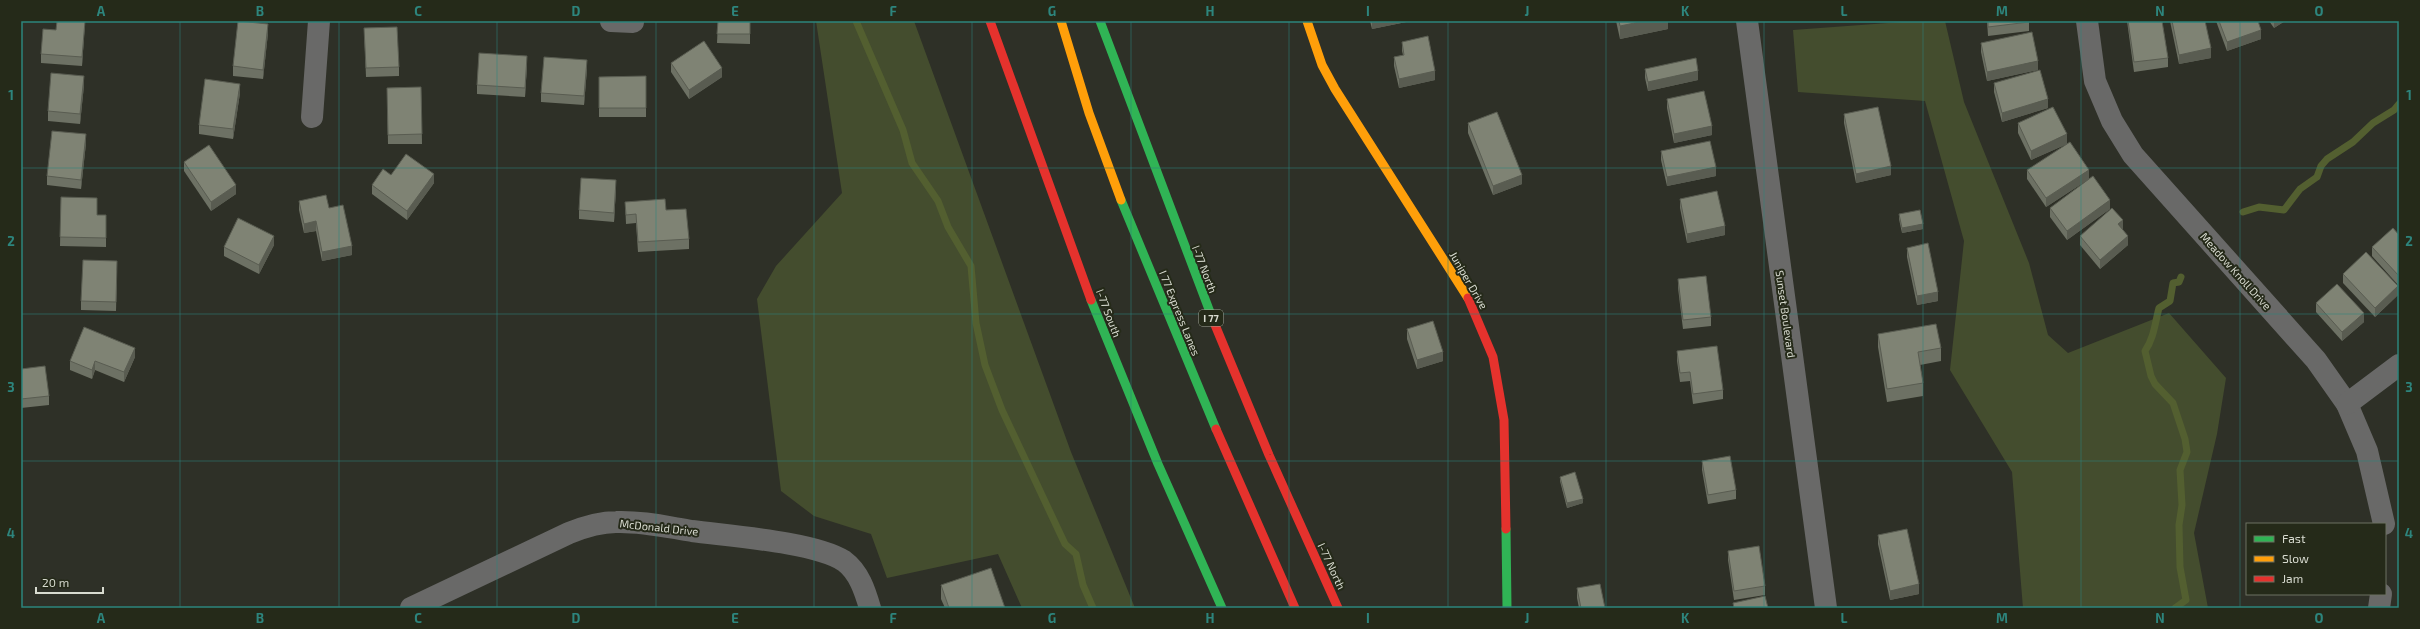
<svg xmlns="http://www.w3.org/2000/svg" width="2420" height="629" font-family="'Exo 2',sans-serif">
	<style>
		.green { fill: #444d2e }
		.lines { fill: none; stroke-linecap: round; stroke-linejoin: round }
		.stream { stroke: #535f30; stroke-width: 7 }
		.street { stroke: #696968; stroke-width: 22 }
		.fast { stroke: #30b455; stroke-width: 9 }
		.slow { stroke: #ff9f0a; stroke-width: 9 }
		.jam { stroke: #e5322d; stroke-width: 9 }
		.wall { fill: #6d7164 }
		.shaded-wall { fill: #595c51 }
		.building { fill: #7f8374; stroke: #595c51 }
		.grid { fill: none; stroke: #2d857d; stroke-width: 1; stroke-opacity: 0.55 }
		.labels { text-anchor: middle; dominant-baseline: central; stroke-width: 4; stroke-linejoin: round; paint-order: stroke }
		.shield { fill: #252a19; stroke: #a2a699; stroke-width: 1 }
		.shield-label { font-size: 10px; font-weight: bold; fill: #d8dbd0 }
		.street-label { font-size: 11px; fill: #d8dbd0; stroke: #252a19 }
		.neatline { fill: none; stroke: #2d857d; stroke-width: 1.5 }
		.grid-label { font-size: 13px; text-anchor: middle; font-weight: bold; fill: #2d857d }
	</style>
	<rect width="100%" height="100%" fill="#2e3027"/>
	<g class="green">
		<polygon points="816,21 914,21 1071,452 1135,608 1022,608 998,554 887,578 871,534 814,516 781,491 757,299 776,266 842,193"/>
		<polygon points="1915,21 1945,21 1964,102 2029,263 2048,335 2068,353 2169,313 2226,378 2217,434 2194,533 2208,608 2023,608 2012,472 1950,370 1964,241 1925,101 1798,92 1793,30"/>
	</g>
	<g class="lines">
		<g class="stream">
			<polyline points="856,21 903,130 912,163 938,201 948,227 971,266 976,323 985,365 1002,410 1065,544 1076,554 1083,585 1093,608"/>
			<polyline points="2243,212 2259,207 2284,210 2300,189 2317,177 2321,166 2327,159 2353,142 2373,123 2394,110 2399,104"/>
			<path d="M2175,608L2186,600L2180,567L2179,525L2182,505L2180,470L2187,452L2185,439L2173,403L2155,384L2151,376L2145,351C2154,338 2155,323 2159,308L2170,301L2173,283L2179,282L2181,277"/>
		</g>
		<g class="street">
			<polyline points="611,21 633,22"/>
			<polyline points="1747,21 1826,608"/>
			<polyline points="2087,21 2095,81 2112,121 2133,155 2316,360 2347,404 2367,451 2384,524"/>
			<polyline points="312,117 319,21"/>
			<polyline points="2347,404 2399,365"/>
			<path d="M411,608L569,533C584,527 600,522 616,522C641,521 667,527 692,531C729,536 815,542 844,561C859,572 865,591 870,608"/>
			<polyline points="2379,608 2381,594"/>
		</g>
		<g class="fast">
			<polyline points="1100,21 1213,320"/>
			<polyline points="1121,200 1216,429"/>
			<polyline points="1091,300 1158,464 1222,608"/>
			<polyline points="1506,529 1507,608"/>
		</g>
		<g class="slow">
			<polyline points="1061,21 1089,113 1121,200"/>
			<polyline points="1307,21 1322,65 1335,89 1468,298"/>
		</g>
		<g class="jam">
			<polyline points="990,21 1091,300"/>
			<polyline points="1468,298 1493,357 1504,420 1506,529"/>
			<polyline points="1213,320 1269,455 1338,608"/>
			<polyline points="1216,429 1295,608"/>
		</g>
	</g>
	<g class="wall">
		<polygon points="85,21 82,66 41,63 41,54 56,30"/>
		<polygon points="718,21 750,21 750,44 717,43"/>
		<polygon points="1370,21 1411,21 1372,29"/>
		<polygon points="1616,21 1668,21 1668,29 1620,39"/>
		<polygon points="1987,21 2029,21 2029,31 1988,36"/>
		<polygon points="2127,21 2162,21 2168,58 2168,67 2134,72"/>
		<polygon points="2170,21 2205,21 2211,58 2179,64"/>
		<polygon points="2216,21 2258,21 2261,39 2227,51"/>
		<polygon points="2269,21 2285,21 2274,28"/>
		<polygon points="364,28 399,67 399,76 366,77"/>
		<polygon points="268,33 263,79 233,76 233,66"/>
		<polygon points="1402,42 1435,80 1399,88 1394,66 1394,57 1403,55 1402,51"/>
		<polygon points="1981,43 2038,70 1987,81 1981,52"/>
		<polygon points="671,63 722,77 689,99 671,72"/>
		<polygon points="527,65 525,97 477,94 477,85"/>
		<polygon points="587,69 584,105 541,102 541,93"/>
		<polygon points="1645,69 1698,80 1648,91 1645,78"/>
		<polygon points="646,76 646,117 599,117 599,77"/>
		<polygon points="1994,83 2048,108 2002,122 1994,92"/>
		<polygon points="84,85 80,124 48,121 48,111"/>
		<polygon points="421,87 422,144 388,144 387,88"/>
		<polygon points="240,93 233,139 199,134 199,125"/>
		<polygon points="1667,99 1712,135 1674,143 1667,108"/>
		<polygon points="1844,114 1891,175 1856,183 1844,123"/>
		<polygon points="1468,123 1522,184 1493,195 1468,133"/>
		<polygon points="2018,123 2067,144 2031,160 2018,133"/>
		<polygon points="86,143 81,189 47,185 47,176"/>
		<polygon points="1661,151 1716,176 1667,186 1661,160"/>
		<polygon points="184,162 236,194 211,211 184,171"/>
		<polygon points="2027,170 2089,179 2046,207 2027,179"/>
		<polygon points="391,175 434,183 407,220 372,194 372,185"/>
		<polygon points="616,189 614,222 579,219 579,210"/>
		<polygon points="61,197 97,215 106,215 106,247 60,246"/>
		<polygon points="1680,199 1725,235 1687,243 1680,208"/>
		<polygon points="299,201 329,208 352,255 322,261 316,231 304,233 299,210"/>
		<polygon points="625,202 666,210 689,239 689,249 638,252 636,223 626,224"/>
		<polygon points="2050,208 2110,209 2067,240 2050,217"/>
		<polygon points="1899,214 1923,229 1902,233 1899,219"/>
		<polygon points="2123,230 2128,245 2100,269 2080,245 2080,236"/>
		<polygon points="2399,235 2399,286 2372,256 2372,247"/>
		<polygon points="274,245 259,274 224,256 224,247"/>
		<polygon points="1907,248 1938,301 1917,305 1907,257"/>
		<polygon points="117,270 116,311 81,310 81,301"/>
		<polygon points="2343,274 2398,295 2375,317 2343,283"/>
		<polygon points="1678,279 1711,317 1711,326 1683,329 1678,288"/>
		<polygon points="2316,303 2364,322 2342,341 2316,312"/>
		<polygon points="1407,329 1443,361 1417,369 1407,339"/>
		<polygon points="1878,334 1941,348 1941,361 1920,365 1923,383 1923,396 1887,402 1878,347"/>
		<polygon points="1677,351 1723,390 1723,399 1693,404 1690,381 1680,382 1677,361"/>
		<polygon points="135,357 124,382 95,370 92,379 70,370 70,361"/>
		<polygon points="21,369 49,396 49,405 21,408"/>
		<polygon points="1702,461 1736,490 1736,499 1708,504 1702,470"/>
		<polygon points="1560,477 1583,503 1567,508 1560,481"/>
		<polygon points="1878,535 1919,594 1890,600 1878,544"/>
		<polygon points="1728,551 1765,586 1765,595 1734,600 1728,560"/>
		<polygon points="941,585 1005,608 945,608 941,599"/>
		<polygon points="1577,588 1605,608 1579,608 1577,598"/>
	</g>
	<g class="shaded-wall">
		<polygon points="85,21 85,24 82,66 82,57"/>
		<polygon points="1372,21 1411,21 1372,29"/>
		<polygon points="1644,21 1668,21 1668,29 1620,39 1620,26"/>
		<polygon points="2274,21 2285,21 2274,28"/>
		<polygon points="268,24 268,33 263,79 263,70"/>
		<polygon points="2261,30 2261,39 2227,51 2227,42"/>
		<polygon points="2211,48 2211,58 2179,64 2179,55"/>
		<polygon points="527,56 527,65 525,97 525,88"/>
		<polygon points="587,60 587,69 584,105 584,96"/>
		<polygon points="2038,61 2038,70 1987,81 1987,72"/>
		<polygon points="722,68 722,77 689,99 689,90"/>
		<polygon points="1435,71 1435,80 1399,88 1399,79"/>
		<polygon points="1698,71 1698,80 1648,91 1648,82"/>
		<polygon points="84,76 84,85 80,124 80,114"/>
		<polygon points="240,84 240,93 233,139 233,129"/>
		<polygon points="2048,99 2048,108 2002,122 2002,113"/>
		<polygon points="1712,126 1712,135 1674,143 1674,134"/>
		<polygon points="86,134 86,143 81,189 81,180"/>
		<polygon points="2067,134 2067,144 2031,160 2031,151"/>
		<polygon points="1891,166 1891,175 1856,183 1856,174"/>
		<polygon points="1716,167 1716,176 1667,186 1667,177"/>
		<polygon points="2089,170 2089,179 2046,207 2046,198"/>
		<polygon points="434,174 434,183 407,220 407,211"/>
		<polygon points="1522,175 1522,184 1493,195 1493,186"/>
		<polygon points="616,180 616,189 614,222 614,213"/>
		<polygon points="236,185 236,194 211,211 211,202"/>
		<polygon points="2110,200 2110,209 2067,240 2067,231"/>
		<polygon points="2123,220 2123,230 2118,224"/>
		<polygon points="316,221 316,231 304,233 304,224"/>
		<polygon points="1923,224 1923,229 1902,233 1902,228"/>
		<polygon points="1725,226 1725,235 1687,243 1687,234"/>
		<polygon points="274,236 274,245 259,274 259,265"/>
		<polygon points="2128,236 2128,245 2100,269 2100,260"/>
		<polygon points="352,246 352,255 322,261 322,252"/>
		<polygon points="2398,286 2398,295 2375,317 2375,308"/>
		<polygon points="1938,292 1938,301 1917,305 1917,296"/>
		<polygon points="2364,313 2364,322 2342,341 2342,332"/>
		<polygon points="135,348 135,357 124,382 124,372"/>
		<polygon points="1443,352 1443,361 1417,369 1417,360"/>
		<polygon points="95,361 95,370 92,379 92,370"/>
		<polygon points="1583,499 1583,503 1567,508 1567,503"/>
		<polygon points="1919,584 1919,594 1890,600 1890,591"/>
	</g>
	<g class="building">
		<polygon points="57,21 85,21 82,57 41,54 43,29 56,30"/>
		<polygon points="238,21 268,24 263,70 233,66"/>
		<polygon points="718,21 750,21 750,34 717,34"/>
		<polygon points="1619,21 1644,21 1620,26"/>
		<polygon points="1988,21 2029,21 2029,22 1988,27"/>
		<polygon points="2128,21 2162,21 2168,58 2134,62"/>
		<polygon points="2172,21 2205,21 2211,48 2179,55"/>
		<polygon points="2219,21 2258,21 2261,30 2227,42"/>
		<polygon points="397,27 399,67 366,68 364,28"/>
		<polygon points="2032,32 2038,61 1987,72 1981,43"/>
		<polygon points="1428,36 1435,71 1399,79 1394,57 1404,55 1402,42"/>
		<polygon points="704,41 722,68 689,90 671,63"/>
		<polygon points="479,53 527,56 525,88 477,85"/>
		<polygon points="544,57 587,60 584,96 541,93"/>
		<polygon points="1696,58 1698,71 1648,82 1645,69"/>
		<polygon points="2040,70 2048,99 2002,113 1994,83"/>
		<polygon points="51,73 84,76 80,114 48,111"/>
		<polygon points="646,76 646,108 599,108 599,77"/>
		<polygon points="205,79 240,84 233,129 199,125"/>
		<polygon points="421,87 422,134 388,135 387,88"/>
		<polygon points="1704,91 1712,126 1674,134 1667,99"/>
		<polygon points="1878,107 1891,166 1856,174 1844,114"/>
		<polygon points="2053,107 2067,134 2031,151 2018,123"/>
		<polygon points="1497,112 1522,175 1493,186 1468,123"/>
		<polygon points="52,131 86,134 81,180 47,176"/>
		<polygon points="1710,141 1716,167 1667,177 1661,151"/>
		<polygon points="2070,142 2089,170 2046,198 2027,170"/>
		<polygon points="209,145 236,185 211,202 184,162"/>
		<polygon points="406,154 434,174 407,211 372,185 383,169 391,175"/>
		<polygon points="2093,176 2110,200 2067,231 2050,208"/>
		<polygon points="581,178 616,180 614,213 579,210"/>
		<polygon points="1717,191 1725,226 1687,234 1680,199"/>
		<polygon points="326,195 329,208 343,205 352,246 322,252 316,221 304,224 299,201"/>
		<polygon points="61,197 97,198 97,215 106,215 106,238 60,237"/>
		<polygon points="665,199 666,210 686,209 689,239 638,242 636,214 626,215 625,202"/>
		<polygon points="2112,208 2123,220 2118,224 2128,236 2100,260 2080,236"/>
		<polygon points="1920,210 1923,224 1902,228 1899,214"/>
		<polygon points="238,218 274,236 259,265 224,247"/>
		<polygon points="2393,228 2399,235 2399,276 2372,247"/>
		<polygon points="1928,243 1938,292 1917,296 1907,248"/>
		<polygon points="2366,252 2398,286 2375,308 2343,274"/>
		<polygon points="83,260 117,261 116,302 81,301"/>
		<polygon points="1706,276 1711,317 1683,320 1678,279"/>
		<polygon points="2337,284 2364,313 2342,332 2316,303"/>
		<polygon points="1433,321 1443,352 1417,360 1407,329"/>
		<polygon points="1936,324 1941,348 1918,352 1923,383 1887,389 1878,334"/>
		<polygon points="84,327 135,348 124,372 95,361 92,370 70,361"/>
		<polygon points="1717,346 1723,390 1693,394 1690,372 1680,373 1677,351"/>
		<polygon points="45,366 49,396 21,399 21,369"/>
		<polygon points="1730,456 1736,490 1708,495 1702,461"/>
		<polygon points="1575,472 1583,499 1567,503 1560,477"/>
		<polygon points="1907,529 1919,584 1890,591 1878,535"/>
		<polygon points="1759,546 1765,586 1734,591 1728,551"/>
		<polygon points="991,568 1005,608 949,608 941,585"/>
		<polygon points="1600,584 1605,608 1581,608 1577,588"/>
		<polygon points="1765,596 1768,608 1734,608 1733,603"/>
	</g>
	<path class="grid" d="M180,21V608M339,21V608M497,21V608M656,21V608M814,21V608M972,21V608M1131,21V608M1289,21V608M1448,21V608M1606,21V608M1764,21V608M1923,21V608M2081,21V608M2240,21V608M21,168H2399M21,314H2399M21,461H2399"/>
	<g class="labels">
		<rect class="shield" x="1199" y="310" width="24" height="16" rx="3"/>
		<g class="shield-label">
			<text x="1211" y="318">I 77</text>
		</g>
		<g class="street-label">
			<text transform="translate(1205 269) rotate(69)">I-77 North</text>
			<text transform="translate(2236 271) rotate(48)">Meadow Knoll Drive</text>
			<text transform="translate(1469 280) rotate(60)">Juniper Drive</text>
			<text transform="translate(1109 313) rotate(69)">I-77 South</text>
			<text transform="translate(1180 313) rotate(68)">I 77 Express Lanes</text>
			<text transform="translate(1786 314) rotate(82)">Sunset Boulevard</text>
			<text transform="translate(659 527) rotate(6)">McDonald Drive</text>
			<text transform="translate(1332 566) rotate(65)">I-77 North</text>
		</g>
	</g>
	<rect width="2420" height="629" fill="none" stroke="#252a19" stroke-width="44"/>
	<rect x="2246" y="523" width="140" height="72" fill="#252a19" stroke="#6d7162"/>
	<rect x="2254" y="536" width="20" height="6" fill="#30b455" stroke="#6d7162"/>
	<text x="2282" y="543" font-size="12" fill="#d8dbd0">Fast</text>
	<rect x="2254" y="556" width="20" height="6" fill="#ff9f0a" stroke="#6d7162"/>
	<text x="2282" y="563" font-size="12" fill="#d8dbd0">Slow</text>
	<rect x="2254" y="576" width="20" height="6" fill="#e5322d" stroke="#6d7162"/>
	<text x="2282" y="583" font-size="12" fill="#d8dbd0">Jam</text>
	<path d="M36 587v6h67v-6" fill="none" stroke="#d8dbd0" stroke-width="2"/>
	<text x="42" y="587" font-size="12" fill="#d8dbd0" stroke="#252a19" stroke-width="3" paint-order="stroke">20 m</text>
	<rect x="22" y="22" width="2376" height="585" class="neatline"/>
	<g class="grid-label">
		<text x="101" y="16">A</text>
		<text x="260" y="16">B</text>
		<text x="418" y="16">C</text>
		<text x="576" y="16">D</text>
		<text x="735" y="16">E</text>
		<text x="893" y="16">F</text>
		<text x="1052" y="16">G</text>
		<text x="1210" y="16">H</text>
		<text x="1368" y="16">I</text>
		<text x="1527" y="16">J</text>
		<text x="1685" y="16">K</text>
		<text x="1844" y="16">L</text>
		<text x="2002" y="16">M</text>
		<text x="2160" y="16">N</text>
		<text x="2319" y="16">O</text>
		<text x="11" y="100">1</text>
		<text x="2409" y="100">1</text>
		<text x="11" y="246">2</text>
		<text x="2409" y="246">2</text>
		<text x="11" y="392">3</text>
		<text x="2409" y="392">3</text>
		<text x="11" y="538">4</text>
		<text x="2409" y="538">4</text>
		<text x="101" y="623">A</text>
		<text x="260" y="623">B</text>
		<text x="418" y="623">C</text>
		<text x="576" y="623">D</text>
		<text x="735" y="623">E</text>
		<text x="893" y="623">F</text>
		<text x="1052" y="623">G</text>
		<text x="1210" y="623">H</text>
		<text x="1368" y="623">I</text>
		<text x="1527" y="623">J</text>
		<text x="1685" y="623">K</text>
		<text x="1844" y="623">L</text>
		<text x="2002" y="623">M</text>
		<text x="2160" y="623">N</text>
		<text x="2319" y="623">O</text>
	</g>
</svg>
